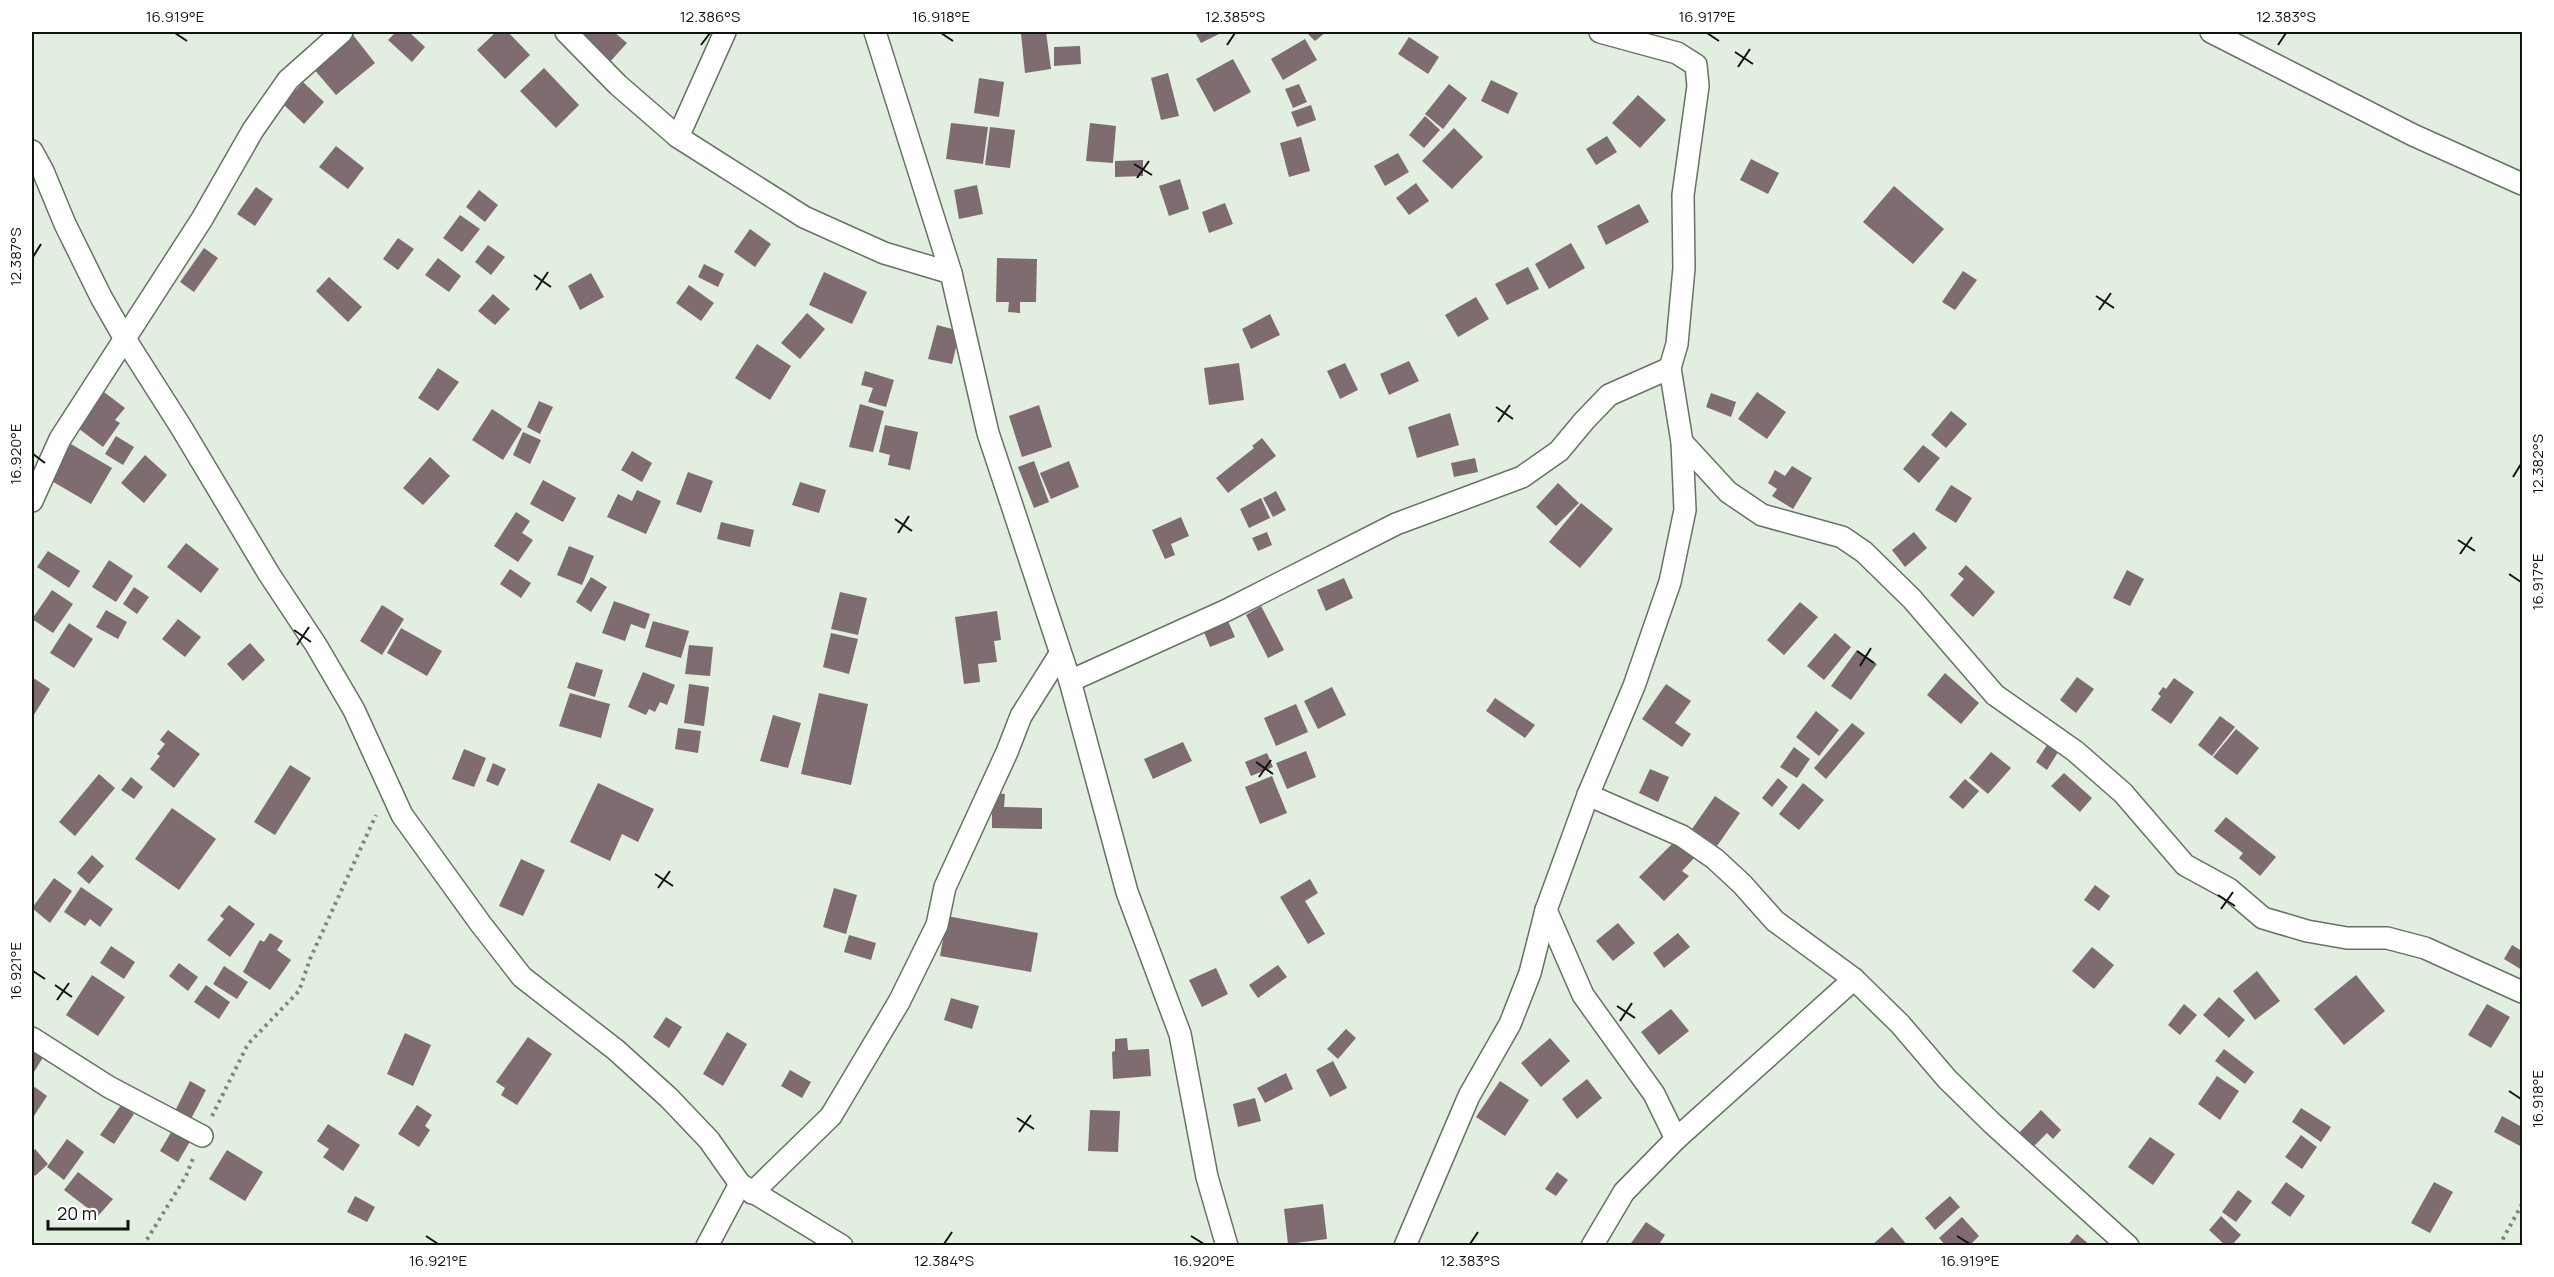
<svg xmlns="http://www.w3.org/2000/svg" width="2554" height="1277" font-family="Manrope,sans-serif">
	<style>
		.building { fill: #7f6c70 }
		.lines { fill: none; stroke-linecap: round; stroke-linejoin: round }
		.street-casing { stroke: #667264; stroke-width: 24 }
		.path { stroke: #7f887d; stroke-width: 4; stroke-dasharray: 3 4.5; stroke-linecap: butt }
		.street { stroke: #fff; stroke-width: 21 }
		.ticks { fill: none; stroke: #10140f; stroke-width: 2 }
		.neatline { fill: none; stroke: #10140f; stroke-width: 2 }
		.ticks-label { font-size: 15px; text-anchor: middle; fill: #10140f }
	</style>
	<rect width="100%" height="100%" fill="#e2efe0"/>
	<g class="building">
		<polygon points="396,32 409,32 425,47 412,62 388,40"/>
		<polygon points="496,32 508,32 530,55 505,79 477,50"/>
		<polygon points="579,32 614,32 627,43 608,64"/>
		<polygon points="1046,32 1051,69 1025,73 1021,34"/>
		<polygon points="1195,32 1223,32 1201,43"/>
		<polygon points="1306,32 1326,32 1315,41"/>
		<polygon points="353,35 375,63 336,95 313,68"/>
		<polygon points="1409,37 1439,57 1428,74 1398,54"/>
		<polygon points="1305,39 1317,60 1283,80 1271,59"/>
		<polygon points="1080,46 1081,64 1054,66 1054,47"/>
		<polygon points="1233,59 1251,92 1214,112 1196,79"/>
		<polygon points="544,68 579,105 556,128 520,91"/>
		<polygon points="1168,73 1179,116 1161,120 1151,78"/>
		<polygon points="979,78 1004,82 999,117 974,113"/>
		<polygon points="1491,80 1518,93 1508,114 1481,101"/>
		<polygon points="303,82 324,102 304,124 283,104"/>
		<polygon points="1299,84 1307,102 1293,108 1285,89"/>
		<polygon points="1449,84 1467,98 1443,129 1425,114"/>
		<polygon points="1638,95 1666,120 1640,148 1612,123"/>
		<polygon points="1311,105 1316,120 1297,127 1291,112"/>
		<polygon points="1425,116 1440,130 1424,148 1409,135"/>
		<polygon points="951,123 988,127 983,164 946,159"/>
		<polygon points="1090,123 1116,126 1113,163 1086,161"/>
		<polygon points="990,127 1015,130 1010,168 985,165"/>
		<polygon points="1454,128 1483,157 1452,189 1422,161"/>
		<polygon points="1607,136 1617,152 1596,165 1586,149"/>
		<polygon points="1301,137 1310,171 1289,177 1280,143"/>
		<polygon points="336,146 364,168 348,189 319,167"/>
		<polygon points="1398,153 1409,172 1385,186 1374,166"/>
		<polygon points="1751,159 1779,173 1768,194 1740,180"/>
		<polygon points="1143,160 1143,176 1115,177 1115,161"/>
		<polygon points="1180,179 1189,209 1169,216 1159,186"/>
		<polygon points="1416,183 1429,201 1409,215 1396,198"/>
		<polygon points="977,185 983,214 959,219 954,190"/>
		<polygon points="1894,186 1944,229 1913,264 1863,222"/>
		<polygon points="256,187 273,199 255,226 237,214"/>
		<polygon points="479,190 498,205 485,222 466,207"/>
		<polygon points="1225,203 1233,224 1209,233 1202,212"/>
		<polygon points="1639,204 1649,222 1606,245 1597,226"/>
		<polygon points="460,215 480,229 462,252 443,238"/>
		<polygon points="750,229 771,244 755,267 734,252"/>
		<polygon points="398,238 414,249 398,270 383,259"/>
		<polygon points="1571,243 1585,268 1549,289 1535,264"/>
		<polygon points="488,245 505,257 491,275 475,262"/>
		<polygon points="204,248 218,258 194,292 180,282"/>
		<polygon points="438,258 461,276 449,292 425,275"/>
		<polygon points="997,258 1037,259 1036,302 1020,302 1020,313 1008,312 1009,302 996,302"/>
		<polygon points="704,264 724,274 718,287 698,277"/>
		<polygon points="1528,267 1539,289 1507,305 1495,284"/>
		<polygon points="1963,271 1977,280 1955,310 1942,302"/>
		<polygon points="824,272 867,292 852,324 809,305"/>
		<polygon points="591,273 604,297 580,310 568,286"/>
		<polygon points="329,277 362,307 348,322 316,291"/>
		<polygon points="689,285 714,303 701,321 676,303"/>
		<polygon points="493,294 510,309 495,325 478,311"/>
		<polygon points="1476,297 1489,319 1458,337 1445,315"/>
		<polygon points="807,313 825,329 800,359 781,343"/>
		<polygon points="1270,314 1280,335 1251,349 1242,329"/>
		<polygon points="937,325 960,331 952,364 928,359"/>
		<polygon points="757,344 791,366 770,400 735,378"/>
		<polygon points="1409,361 1419,381 1389,395 1380,374"/>
		<polygon points="1239,363 1244,400 1209,405 1204,368"/>
		<polygon points="1345,363 1358,390 1340,399 1327,371"/>
		<polygon points="438,368 459,382 438,411 418,398"/>
		<polygon points="865,371 894,380 886,407 868,402 873,388 861,385"/>
		<polygon points="104,392 125,408 115,420 120,423 103,447 78,428"/>
		<polygon points="1757,392 1786,412 1767,439 1738,419"/>
		<polygon points="1711,393 1736,402 1731,417 1706,407"/>
		<polygon points="539,401 553,407 540,434 527,427"/>
		<polygon points="860,404 884,411 873,452 849,447"/>
		<polygon points="1039,405 1052,447 1022,457 1009,416"/>
		<polygon points="492,409 522,429 503,460 472,440"/>
		<polygon points="1951,411 1967,424 1946,448 1931,435"/>
		<polygon points="1450,413 1459,445 1417,458 1408,427"/>
		<polygon points="885,425 918,432 910,470 888,465 890,455 879,452"/>
		<polygon points="523,432 541,440 530,464 513,455"/>
		<polygon points="116,436 134,447 123,465 105,454"/>
		<polygon points="1262,438 1276,456 1228,493 1216,478 1254,448 1252,446"/>
		<polygon points="71,444 112,468 91,504 50,480"/>
		<polygon points="1923,445 1940,458 1919,483 1903,469"/>
		<polygon points="632,451 652,463 642,482 621,470"/>
		<polygon points="145,455 167,475 144,503 121,483"/>
		<polygon points="430,457 450,476 423,505 403,488"/>
		<polygon points="1475,458 1478,472 1454,477 1451,463"/>
		<polygon points="1034,461 1049,502 1034,508 1018,467"/>
		<polygon points="1069,461 1079,487 1051,499 1040,473"/>
		<polygon points="1792,466 1812,478 1793,509 1772,496 1777,489 1768,483 1775,470 1785,476"/>
		<polygon points="688,472 713,481 701,513 676,504"/>
		<polygon points="543,480 576,498 563,522 530,504"/>
		<polygon points="800,482 826,490 819,513 792,505"/>
		<polygon points="1558,483 1579,503 1556,526 1536,507"/>
		<polygon points="1951,485 1972,498 1956,523 1935,510"/>
		<polygon points="637,490 661,501 646,534 607,517 618,494 632,501"/>
		<polygon points="1276,491 1286,510 1273,517 1263,498"/>
		<polygon points="1261,498 1270,518 1249,528 1240,509"/>
		<polygon points="1581,503 1613,529 1580,568 1549,542"/>
		<polygon points="516,512 530,521 522,533 533,540 518,562 494,546"/>
		<polygon points="1181,517 1189,536 1171,544 1175,555 1165,559 1152,530"/>
		<polygon points="721,522 754,530 750,547 717,539"/>
		<polygon points="1267,532 1272,545 1258,551 1252,538"/>
		<polygon points="1914,532 1927,548 1905,567 1892,550"/>
		<polygon points="186,543 219,569 201,593 167,567"/>
		<polygon points="569,546 594,556 582,585 557,575"/>
		<polygon points="48,551 80,571 69,588 37,567"/>
		<polygon points="109,560 133,576 116,602 92,587"/>
		<polygon points="1966,565 1995,592 1973,617 1950,595 1964,579 1958,574"/>
		<polygon points="510,569 531,583 521,598 500,584"/>
		<polygon points="2127,570 2144,579 2130,606 2113,598"/>
		<polygon points="591,577 607,587 591,612 576,602"/>
		<polygon points="1344,578 1353,598 1326,611 1317,590"/>
		<polygon points="134,587 149,597 137,614 123,604"/>
		<polygon points="52,590 73,604 53,633 32,619"/>
		<polygon points="840,592 867,598 858,635 831,629"/>
		<polygon points="614,601 650,614 645,629 631,624 625,641 602,633"/>
		<polygon points="1800,602 1818,617 1784,655 1767,640"/>
		<polygon points="382,605 404,619 382,655 360,641"/>
		<polygon points="1261,606 1284,650 1268,658 1246,615"/>
		<polygon points="106,610 127,622 118,639 96,627"/>
		<polygon points="997,611 1001,640 994,641 997,662 978,664 980,682 964,684 955,617"/>
		<polygon points="178,619 201,637 185,657 162,639"/>
		<polygon points="653,621 689,631 681,658 645,647"/>
		<polygon points="1228,621 1235,637 1210,647 1204,632"/>
		<polygon points="69,623 93,639 74,668 50,653"/>
		<polygon points="401,628 442,651 427,676 387,653"/>
		<polygon points="831,633 858,639 849,674 823,667"/>
		<polygon points="1835,633 1851,647 1824,680 1807,666"/>
		<polygon points="250,643 265,660 243,681 227,664"/>
		<polygon points="689,645 713,647 710,676 685,674"/>
		<polygon points="1857,650 1877,664 1851,700 1831,686"/>
		<polygon points="576,662 603,670 595,697 567,688"/>
		<polygon points="643,672 675,685 667,705 660,702 655,712 649,709 646,715 628,707"/>
		<polygon points="1945,673 1979,703 1961,724 1927,695"/>
		<polygon points="32,677 50,689 32,718"/>
		<polygon points="2077,677 2094,689 2076,713 2060,700"/>
		<polygon points="2174,678 2194,692 2171,724 2151,710 2161,696 2158,694 2163,687 2166,689"/>
		<polygon points="689,684 709,687 704,726 684,723"/>
		<polygon points="1666,684 1691,701 1675,723 1691,734 1682,747 1642,719"/>
		<polygon points="1332,687 1346,715 1318,729 1304,701"/>
		<polygon points="570,693 610,704 601,738 559,726"/>
		<polygon points="819,693 868,704 851,785 801,774"/>
		<polygon points="1495,698 1535,725 1525,738 1486,711"/>
		<polygon points="1296,704 1308,732 1276,746 1264,718"/>
		<polygon points="1816,711 1839,730 1819,756 1796,737"/>
		<polygon points="773,715 801,723 788,768 760,761"/>
		<polygon points="2220,716 2235,727 2212,756 2198,745"/>
		<polygon points="1852,723 1865,733 1826,779 1814,768"/>
		<polygon points="678,728 701,731 698,753 675,749"/>
		<polygon points="2236,729 2259,748 2237,775 2213,757"/>
		<polygon points="168,730 200,754 174,788 150,769 160,756 157,754 165,744 160,740"/>
		<polygon points="1183,742 1192,761 1153,779 1144,759"/>
		<polygon points="2047,745 2058,752 2047,770 2036,762"/>
		<polygon points="1794,747 1810,759 1797,778 1780,767"/>
		<polygon points="464,749 486,758 474,787 452,779"/>
		<polygon points="1306,751 1316,777 1287,789 1276,763"/>
		<polygon points="1991,752 2011,768 1988,794 1969,778"/>
		<polygon points="1267,753 1273,767 1251,776 1245,762"/>
		<polygon points="493,763 506,769 498,786 486,781"/>
		<polygon points="290,765 311,778 275,835 254,822"/>
		<polygon points="1650,769 1669,777 1658,802 1639,793"/>
		<polygon points="2064,773 2092,798 2080,812 2051,786"/>
		<polygon points="99,774 115,788 75,836 59,822"/>
		<polygon points="1272,776 1287,813 1260,824 1245,787"/>
		<polygon points="131,777 143,787 134,799 121,790"/>
		<polygon points="1778,778 1788,787 1772,807 1762,798"/>
		<polygon points="1965,779 1979,791 1963,809 1949,797"/>
		<polygon points="598,783 654,809 638,842 622,834 610,861 570,842"/>
		<polygon points="1803,783 1824,800 1799,830 1779,814"/>
		<polygon points="992,793 1005,794 1004,807 1042,808 1042,829 992,828"/>
		<polygon points="1715,796 1740,813 1717,846 1692,829"/>
		<polygon points="172,808 216,839 179,890 135,859"/>
		<polygon points="2226,817 2276,857 2260,876 2239,858 2243,853 2214,831"/>
		<polygon points="1678,838 1696,856 1682,871 1689,876 1664,901 1639,877"/>
		<polygon points="92,855 104,866 89,884 77,873"/>
		<polygon points="521,859 545,870 523,916 499,906"/>
		<polygon points="54,878 72,891 50,923 32,908"/>
		<polygon points="1310,879 1318,893 1305,901 1325,934 1308,944 1280,897"/>
		<polygon points="2095,885 2110,896 2099,911 2084,900"/>
		<polygon points="81,887 113,909 100,927 90,919 85,926 64,912"/>
		<polygon points="834,888 857,895 846,934 823,927"/>
		<polygon points="229,905 255,924 230,957 207,940 224,919 220,916"/>
		<polygon points="947,916 1038,933 1031,972 940,956"/>
		<polygon points="1618,923 1635,943 1613,961 1596,941"/>
		<polygon points="270,933 283,941 277,950 291,960 270,990 243,972 260,940 264,942"/>
		<polygon points="1678,933 1690,947 1664,968 1653,953"/>
		<polygon points="849,935 876,943 871,960 844,952"/>
		<polygon points="2512,945 2522,951 2522,970 2504,959"/>
		<polygon points="111,946 135,962 124,979 100,963"/>
		<polygon points="2092,947 2114,965 2094,989 2072,971"/>
		<polygon points="179,963 198,977 188,991 169,976"/>
		<polygon points="1278,965 1287,977 1258,998 1249,985"/>
		<polygon points="224,966 248,982 237,999 213,984"/>
		<polygon points="1216,968 1228,994 1202,1007 1189,980"/>
		<polygon points="2257,971 2280,1001 2255,1020 2233,991"/>
		<polygon points="92,975 125,997 98,1036 66,1015"/>
		<polygon points="2356,975 2385,1011 2344,1045 2314,1009"/>
		<polygon points="206,985 230,1002 219,1019 194,1002"/>
		<polygon points="2219,997 2245,1020 2229,1038 2203,1015"/>
		<polygon points="951,998 979,1006 972,1029 944,1020"/>
		<polygon points="2184,1004 2197,1015 2180,1035 2168,1025"/>
		<polygon points="2487,1004 2510,1017 2491,1048 2468,1035"/>
		<polygon points="1671,1009 1689,1031 1659,1055 1641,1032"/>
		<polygon points="666,1017 682,1027 669,1048 653,1037"/>
		<polygon points="1346,1029 1356,1038 1338,1059 1327,1049"/>
		<polygon points="727,1032 747,1044 723,1086 703,1074"/>
		<polygon points="405,1033 431,1045 413,1086 387,1074"/>
		<polygon points="528,1037 552,1054 517,1105 501,1095 505,1088 496,1082"/>
		<polygon points="1127,1038 1128,1050 1149,1049 1151,1076 1113,1079 1112,1052 1115,1051 1115,1039"/>
		<polygon points="1550,1038 1570,1061 1541,1087 1521,1063"/>
		<polygon points="32,1047 44,1056 32,1075"/>
		<polygon points="2224,1049 2254,1072 2245,1084 2215,1061"/>
		<polygon points="1333,1061 1347,1088 1330,1097 1316,1070"/>
		<polygon points="790,1070 811,1082 802,1098 781,1086"/>
		<polygon points="1286,1073 1293,1089 1265,1103 1257,1088"/>
		<polygon points="2217,1076 2239,1091 2220,1120 2198,1104"/>
		<polygon points="1587,1079 1602,1098 1577,1119 1562,1099"/>
		<polygon points="190,1081 206,1090 190,1121 174,1113"/>
		<polygon points="1500,1081 1529,1100 1505,1136 1476,1117"/>
		<polygon points="32,1085 47,1096 32,1119"/>
		<polygon points="1255,1098 1261,1121 1238,1127 1233,1104"/>
		<polygon points="121,1105 134,1114 114,1144 100,1135"/>
		<polygon points="417,1105 432,1115 425,1126 430,1130 419,1147 398,1134"/>
		<polygon points="2301,1108 2331,1127 2321,1142 2292,1122"/>
		<polygon points="1090,1110 1120,1111 1118,1152 1088,1151"/>
		<polygon points="2041,1110 2061,1130 2053,1139 2047,1133 2032,1148 2018,1134"/>
		<polygon points="2502,1116 2522,1127 2522,1147 2494,1132"/>
		<polygon points="328,1124 360,1145 343,1171 323,1157 329,1149 317,1141"/>
		<polygon points="173,1129 191,1140 178,1162 160,1151"/>
		<polygon points="2301,1135 2317,1147 2302,1169 2285,1157"/>
		<polygon points="2150,1137 2175,1154 2153,1185 2128,1167"/>
		<polygon points="67,1139 84,1152 64,1180 47,1167"/>
		<polygon points="35,1149 48,1164 35,1176 32,1172 32,1152"/>
		<polygon points="227,1150 263,1172 245,1201 209,1179"/>
		<polygon points="78,1172 113,1199 98,1216 64,1190"/>
		<polygon points="1557,1172 1568,1180 1556,1196 1545,1189"/>
		<polygon points="2286,1182 2305,1196 2290,1217 2271,1203"/>
		<polygon points="2434,1182 2453,1192 2430,1233 2411,1223"/>
		<polygon points="2238,1190 2252,1201 2236,1222 2222,1212"/>
		<polygon points="355,1196 375,1207 367,1222 347,1212"/>
		<polygon points="1950,1196 1960,1207 1935,1230 1925,1218"/>
		<polygon points="1323,1204 1327,1239 1288,1244 1284,1209"/>
		<polygon points="2221,1216 2241,1235 2231,1246 2226,1246 2209,1230"/>
		<polygon points="1962,1217 1979,1236 1969,1246 1946,1246 1939,1238"/>
		<polygon points="1646,1222 1665,1235 1658,1246 1629,1246"/>
		<polygon points="1892,1227 1908,1246 1871,1246"/>
		<polygon points="2077,1234 2091,1246 2067,1246"/>
	</g>
	<g class="lines">
		<g class="street-casing">
			<g id="street">
				<polyline points="566,32 618,85 678,137 804,217 884,253 951,273"/>
				<polyline points="875,32 951,273 988,433 1070,681 1127,892 1180,1034 1207,1177 1227,1246"/>
				<polyline points="2211,32 2413,135 2522,184"/>
				<polyline points="678,137 725,32"/>
				<polyline points="32,151 43,171 65,224 101,297 125,339 181,427 269,574 316,645 354,710 402,815 480,923 522,977 616,1050 669,1098 709,1140 740,1184 842,1246"/>
				<polyline points="1682,442 1728,492 1762,515 1842,537 1864,552 1912,599 1995,695 2075,751 2123,793 2185,865 2229,889 2263,918 2307,931 2347,938 2387,938 2425,948 2522,992"/>
				<polyline points="32,501 60,439 202,219 253,130 288,80 342,32"/>
				<polyline points="1070,681 1227,610 1396,524 1522,477 1559,451 1584,421 1609,395 1670,368"/>
				<polyline points="1588,795 1682,836 1715,859 1742,884 1775,921 1854,979 1900,1024 1947,1079 1993,1124 2128,1246"/>
				<polyline points="1546,910 1583,995 1654,1094 1676,1139"/>
				<polyline points="32,1038 109,1087 202,1136"/>
				<polyline points="752,1193 831,1116 899,1002 937,925 945,887 1007,752 1021,716 1060,654"/>
				<polyline points="707,1246 740,1184"/>
				<polyline points="1405,1246 1469,1096 1510,1024 1530,973 1546,910 1588,795 1634,686 1670,582 1685,510 1682,442 1670,368 1677,344 1684,268 1683,195 1698,86 1696,65 1677,53 1600,32"/>
				<polyline points="1592,1246 1624,1192 1676,1139 1854,979"/>
			</g>
		</g>
		<g class="path">
			<polyline points="212,1116 248,1044 299,991 310,959 376,815"/>
			<polyline points="143,1246 186,1176 194,1156"/>
			<polyline points="2499,1246 2522,1204"/>
		</g>
		<use href="#street" class="street"/>
	</g>
	<path class="ticks" d="M175,33L187,41M941,33L953,41M1707,33L1719,41M701,45L710,33M1227,45L1235,33M2278,45L2286,33M1735,52L1753,64M1738,67L1750,49M1134,164L1152,175M1137,178L1149,161M33,257L41,244M534,275L551,287M536,290L548,272M2096,296L2114,308M2099,310L2111,293M1496,407L1513,419M1498,422L1510,405M33,454L45,463M2513,477L2521,464M895,519L912,531M898,533L909,516M2458,540L2475,551M2460,554L2472,537M2509,574L2521,582M294,630L311,642M297,645L309,627M1857,651L1874,663M1860,666L1871,648M1256,762L1273,774M1259,777L1271,760M655,874L673,886M658,888L670,871M2218,895L2235,906M2221,909L2233,892M33,971L45,979M55,985L72,997M57,1000L69,983M1617,1006L1635,1018M1620,1021L1632,1003M2509,1091L2521,1099M1017,1118L1034,1129M1019,1132L1031,1115M426,1236L438,1244M1191,1236L1204,1244M1957,1236L1970,1244M944,1244L952,1232M1470,1244L1478,1232"/>
	<rect width="2554" height="1277" fill="none" stroke="#ffffff" stroke-width="66"/>
	<path d="M48 1220v9h80v-9" fill="none" stroke="#10140f" stroke-width="3"/>
	<text x="57" y="1220" font-size="18" fill="#10140f" stroke="#ffffff" stroke-width="4.5" paint-order="stroke">20 m</text>
	<rect x="33" y="33" width="2488" height="1211" class="neatline"/>
	<g class="ticks-label">
		<text x="175" y="22">16.919°E</text>
		<text x="710" y="22">12.386°S</text>
		<text x="941" y="22">16.918°E</text>
		<text x="1235" y="22">12.385°S</text>
		<text x="1707" y="22">16.917°E</text>
		<text x="2286" y="22">12.383°S</text>
		<text transform="translate(16 257) rotate(-90)" y="5">12.387°S</text>
		<text transform="translate(16 454) rotate(-90)" y="5">16.920°E</text>
		<text transform="translate(2538 464) rotate(-90)" y="5">12.382°S</text>
		<text transform="translate(2538 582) rotate(-90)" y="5">16.917°E</text>
		<text transform="translate(16 971) rotate(-90)" y="5">16.921°E</text>
		<text transform="translate(2538 1099) rotate(-90)" y="5">16.918°E</text>
		<text x="438" y="1266">16.921°E</text>
		<text x="944" y="1266">12.384°S</text>
		<text x="1204" y="1266">16.920°E</text>
		<text x="1470" y="1266">12.383°S</text>
		<text x="1970" y="1266">16.919°E</text>
	</g>
</svg>
